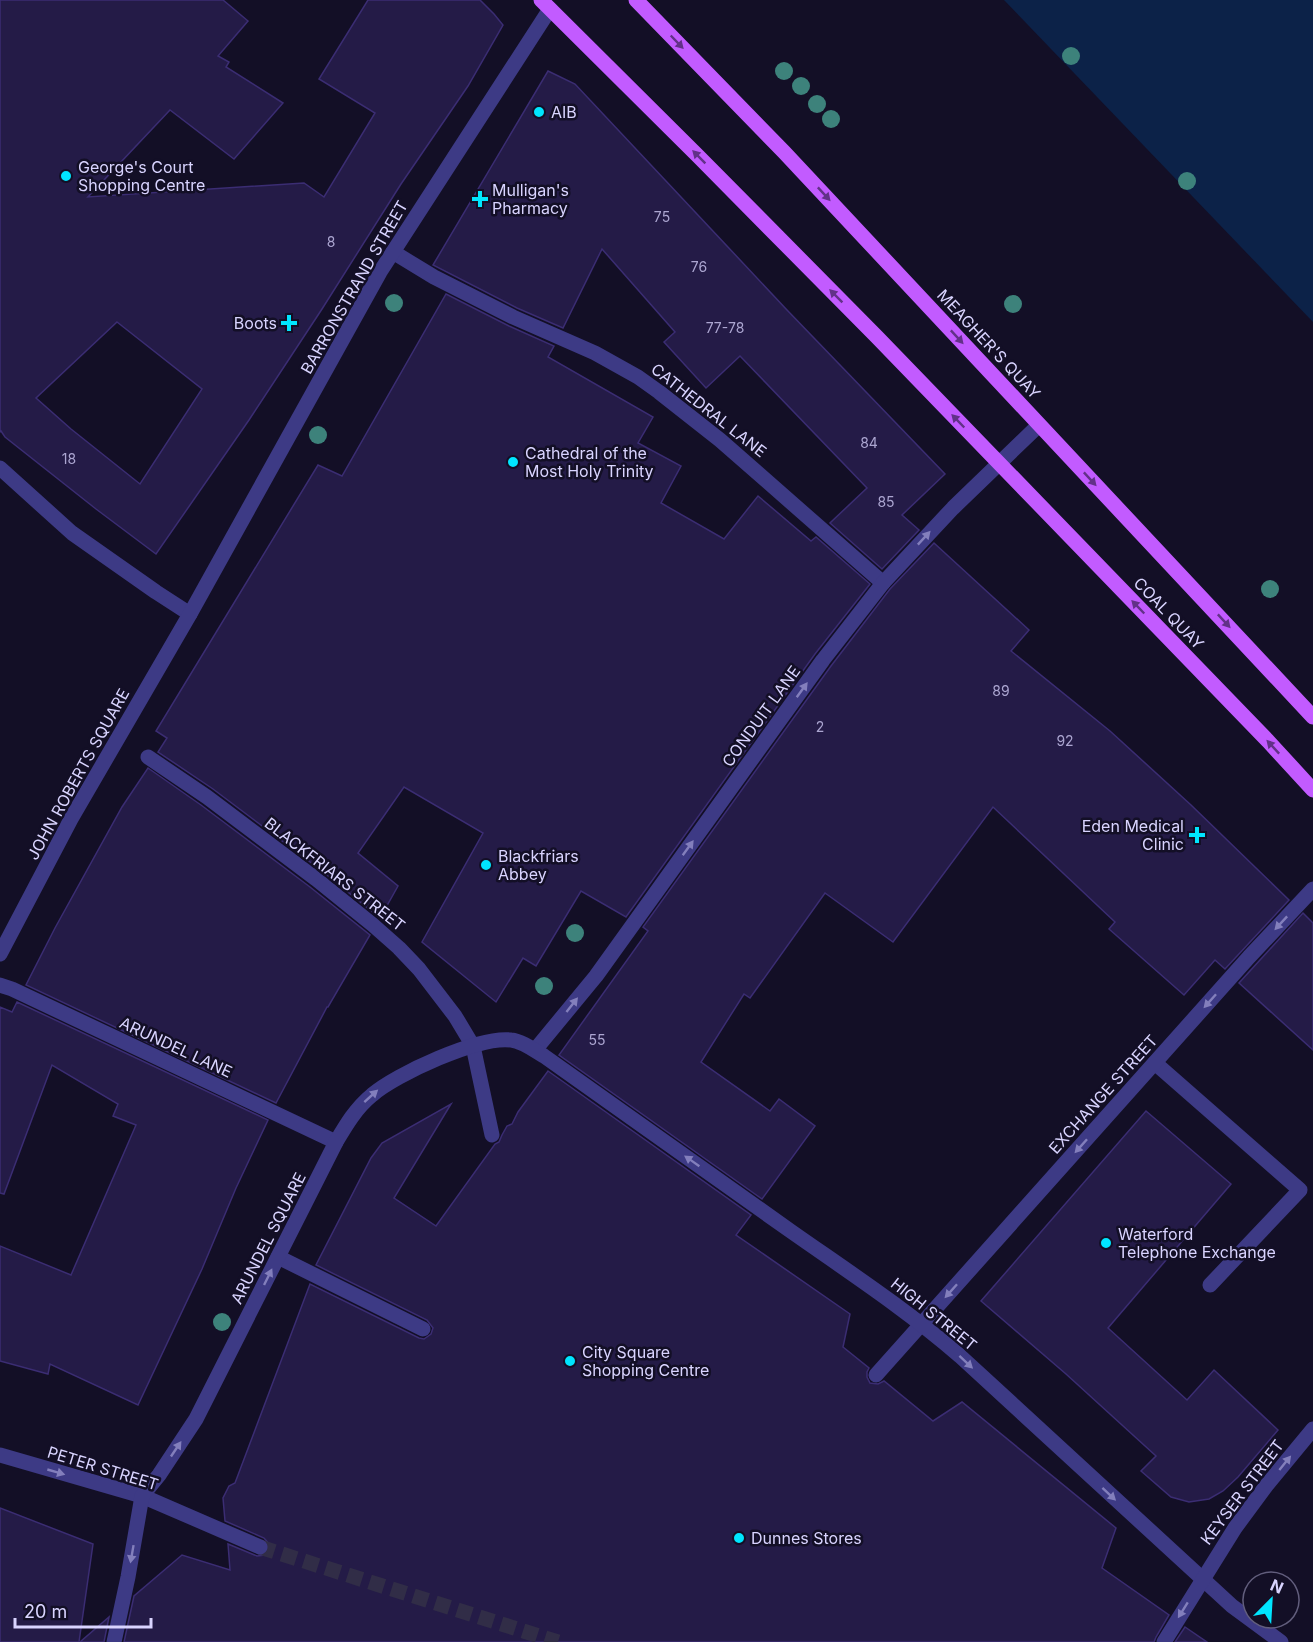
<svg xmlns="http://www.w3.org/2000/svg" width="1313" height="1642" font-family="Inter,sans-serif">
	<style>
		.water { fill: #0c2248 }
		.building { fill: #241b47; stroke: #3b2d73; stroke-width: 1.5; fill-rule: evenodd }
		.lines { fill: none; stroke-linecap: round; stroke-linejoin: round }
		.minor-tunnel { stroke: #312d47; stroke-width: 15; stroke-dasharray: 15 8; stroke-linecap: butt }
		.minor { stroke: #3d3a85; stroke-width: 15 }
		.major { stroke: #c25bff; stroke-width: 15 }
		.tree { fill: #3d827b }
		.oneway { fill: #623188 }
		.oneway2 { fill: #837fbc }
		.poi-dot { fill: #00e5ff; stroke: #130f26; stroke-width: 2 }
		.labels { text-anchor: middle; dominant-baseline: central; stroke-width: 5; stroke-linejoin: round; paint-order: stroke }
		.number-label { font-size: 14px; fill: #aca6d1 }
		.poi-label { font-size: 16px; fill: #d9d4ff; stroke: #130f26; text-anchor: start }
		.street-label { font-size: 16px; fill: #d9d4ff; stroke: #130f26 }
	</style>
	<rect width="100%" height="100%" fill="#130f26"/>
	<polygon class="water" points="1004,0 1313,0 1313,322"/>
	<g class="building">
		<path d="M0,0H223L248,21L218,56L229,62L226,67L283,103L234,159L170,110L88,197L304,183L324,197L375,113L319,79L368,0H480L494,14L503,25L468,86L401,184L322,309L249,420L156,554L96,509L5,437L1,431L0,432ZM117,322L202,389L140,484L71,429L36,398Z"/>
		<polygon points="548,71 575,84 787,310 945,474 902,515 919,530 882,569 830,523 867,488 740,356 706,388 664,342 675,332 602,249 563,328 517,308 433,265"/>
		<polygon points="446,294 509,326 554,346 548,357 653,417 638,443 681,466 661,503 724,539 758,496 811,541 816,537 870,584 815,654 626,917 581,891 536,966 523,958 496,1002 422,942 483,833 404,787 358,853 398,886 380,918 322,871 213,789 158,752 167,738 156,731 318,465 342,476"/>
		<polygon points="934,543 1029,630 1011,651 1110,731 1191,805 1289,900 1225,969 1215,960 1184,995 1109,929 1115,922 993,807 893,942 825,893 750,998 744,994 701,1062 770,1111 779,1099 815,1126 762,1199 559,1055 648,931 643,927 831,666 890,589"/>
		<polygon points="148,768 201,805 310,887 370,935 328,1007 327,1007 276,1103 26,985 55,928 122,807"/>
		<polygon points="1303,913 1313,923 1313,1050 1239,983"/>
		<polygon points="17,1002 268,1120 236,1188 202,1269 138,1405 50,1364 48,1374 0,1361 0,1246 71,1275 136,1125 113,1116 118,1104 52,1065 4,1194 0,1193 0,1007 12,1012"/>
		<polygon points="548,1071 751,1215 736,1235 850,1314 843,1347 869,1368 867,1372 867,1377 870,1383 878,1384 884,1381 933,1421 962,1402 1116,1528 1102,1568 1169,1615 1156,1637 1154,1642 124,1642 134,1596 182,1555 230,1570 228,1544 257,1556 265,1555 269,1551 270,1545 264,1538 225,1521 223,1498 229,1486 235,1483 310,1284 419,1338 424,1339 431,1334 433,1328 427,1320 316,1265 371,1158 382,1143 451,1104 394,1198 436,1226 495,1144 499,1142 502,1135 507,1126 512,1124 518,1112"/>
		<polygon points="1146,1111 1231,1184 1108,1328 1187,1400 1214,1370 1278,1430 1238,1477 1223,1491 1209,1499 1189,1502 1171,1497 1141,1471 1156,1456 1066,1374 981,1301"/>
		<polygon points="0,1508 93,1544 79,1642 0,1642"/>
		<polygon points="109,1617 104,1642 80,1642"/>
		<polygon points="1185,1627 1207,1642 1175,1642"/>
	</g>
	<g class="lines">
		<polyline class="minor-tunnel" points="260,1547 558,1642"/>
		<g class="minor">
			<polyline points="393,252 434,277 513,317 595,353 638,377 659,392 720,440 883,583"/>
			<polyline points="0,468 72,533 156,592 190,614"/>
			<polyline points="148,757 207,797 316,879 373,925 399,948 419,969 455,1016 473,1046 492,1135"/>
			<polyline points="0,954 71,819 190,614 380,272 550,9"/>
			<polyline points="0,985 12,989 336,1142"/>
			<polyline points="535,1050 596,976 823,660 883,583 953,508 1039,425"/>
			<polyline points="1155,1063 1300,1190 1210,1285"/>
			<polyline points="278,1257 423,1329"/>
			<polyline points="876,1375 1249,957 1313,889"/>
			<polyline points="0,1455 142,1496 260,1547"/>
			<path d="M114,1642L128,1577L142,1496L159,1475L196,1419L336,1142C346,1125 356,1108 372,1095C396,1074 479,1036 511,1040C522,1041 534,1050 544,1056C626,1115 709,1173 792,1232C849,1272 907,1310 960,1356L1232,1606L1281,1642"/>
			<polyline points="1164,1642 1235,1528 1266,1486 1313,1429"/>
		</g>
		<g class="major">
			<polyline points="541,0 698,156 877,337 1268,741 1313,790"/>
			<polyline points="636,0 784,152 1313,717"/>
		</g>
	</g>
	<g class="tree">
		<circle cx="1071" cy="56" r="9"/>
		<circle cx="784" cy="71" r="9"/>
		<circle cx="801" cy="86" r="9"/>
		<circle cx="817" cy="104" r="9"/>
		<circle cx="831" cy="119" r="9"/>
		<circle cx="1187" cy="181" r="9"/>
		<circle cx="394" cy="303" r="9"/>
		<circle cx="1013" cy="304" r="9"/>
		<circle cx="318" cy="435" r="9"/>
		<circle cx="1270" cy="589" r="9"/>
		<circle cx="575" cy="933" r="9"/>
		<circle cx="544" cy="986" r="9"/>
		<circle cx="222" cy="1322" r="9"/>
	</g>
	<defs><path id="oneway-solid" d="M-6-.8H1V-3.2L6.5 0L1 3.2V.8H-6Z" transform="scale(1.5)"/></defs>
	<g class="oneway">
		<use href="#oneway-solid" transform="translate(677 42) rotate(46)"/>
		<use href="#oneway-solid" transform="translate(699 157) rotate(-135)"/>
		<use href="#oneway-solid" transform="translate(824 194) rotate(47)"/>
		<use href="#oneway-solid" transform="translate(836 296) rotate(-135)"/>
		<use href="#oneway-solid" transform="translate(957 337) rotate(47)"/>
		<use href="#oneway-solid" transform="translate(958 421) rotate(-134)"/>
		<use href="#oneway-solid" transform="translate(1090 479) rotate(47)"/>
		<use href="#oneway-solid" transform="translate(1138 607) rotate(-134)"/>
		<use href="#oneway-solid" transform="translate(1224 621) rotate(47)"/>
		<use href="#oneway-solid" transform="translate(1273 747) rotate(-133)"/>
	</g>
	<g class="oneway2">
		<use href="#oneway-solid" transform="translate(924 538) rotate(-47)"/>
		<use href="#oneway-solid" transform="translate(802 690) rotate(-54)"/>
		<use href="#oneway-solid" transform="translate(688 848) rotate(-54)"/>
		<use href="#oneway-solid" transform="translate(1281 923) rotate(133)"/>
		<use href="#oneway-solid" transform="translate(1210 1001) rotate(132)"/>
		<use href="#oneway-solid" transform="translate(572 1005) rotate(-52)"/>
		<use href="#oneway-solid" transform="translate(371 1096) rotate(-42)"/>
		<use href="#oneway-solid" transform="translate(1081 1146) rotate(132)"/>
		<use href="#oneway-solid" transform="translate(692 1161) rotate(-145)"/>
		<use href="#oneway-solid" transform="translate(268 1277) rotate(-64)"/>
		<use href="#oneway-solid" transform="translate(951 1291) rotate(132)"/>
		<use href="#oneway-solid" transform="translate(966 1362) rotate(43)"/>
		<use href="#oneway-solid" transform="translate(176 1449) rotate(-56)"/>
		<use href="#oneway-solid" transform="translate(1285 1463) rotate(-51)"/>
		<use href="#oneway-solid" transform="translate(56 1472) rotate(16)"/>
		<use href="#oneway-solid" transform="translate(1109 1494) rotate(43)"/>
		<use href="#oneway-solid" transform="translate(132 1554) rotate(100)"/>
		<use href="#oneway-solid" transform="translate(1183 1610) rotate(122)"/>
	</g>
	<g class="poi-dot">
		<circle cx="539" cy="112" r="6"/>
		<circle cx="66" cy="176" r="6"/>
		<path d="M477 190h6v6h6v6h-6v6h-6v-6h-6v-6h6z"/>
		<path d="M286 314h6v6h6v6h-6v6h-6v-6h-6v-6h6z"/>
		<circle cx="513" cy="462" r="6"/>
		<path d="M1194 826h6v6h6v6h-6v6h-6v-6h-6v-6h6z"/>
		<circle cx="486" cy="865" r="6"/>
		<circle cx="1106" cy="1243" r="6"/>
		<circle cx="570" cy="1361" r="6"/>
		<circle cx="739" cy="1538" r="6"/>
	</g>
	<g class="labels">
		<g class="number-label">
			<text x="662" y="216">75</text>
			<text x="331" y="241">8</text>
			<text x="699" y="266">76</text>
			<text x="725" y="327">77-78</text>
			<text x="869" y="442">84</text>
			<text x="69" y="458">18</text>
			<text x="886" y="501">85</text>
			<text x="1001" y="690">89</text>
			<text x="820" y="726">2</text>
			<text x="1065" y="740">92</text>
			<text x="597" y="1039">55</text>
		</g>
		<g class="poi-label">
			<text x="551" y="112">AIB</text>
			<text x="78" y="167">George's Court<tspan x="78" dy="18">Shopping Centre</tspan></text>
			<text x="492" y="190">Mulligan's<tspan x="492" dy="18">Pharmacy</tspan></text>
			<text x="277" y="323" text-anchor="end">Boots</text>
			<text x="525" y="453">Cathedral of the<tspan x="525" dy="18">Most Holy Trinity</tspan></text>
			<text x="1184" y="826" text-anchor="end">Eden Medical<tspan x="1184" dy="18">Clinic</tspan></text>
			<text x="498" y="856">Blackfriars<tspan x="498" dy="18">Abbey</tspan></text>
			<text x="1118" y="1234">Waterford<tspan x="1118" dy="18">Telephone Exchange</tspan></text>
			<text x="582" y="1352">City Square<tspan x="582" dy="18">Shopping Centre</tspan></text>
			<text x="751" y="1538">Dunnes Stores</text>
		</g>
		<g class="street-label">
			<text transform="translate(354 287) rotate(-60)">BARRONSTRAND STREET</text>
			<text transform="translate(989 344) rotate(47)">MEAGHER'S QUAY</text>
			<text transform="translate(709 410) rotate(38)">CATHEDRAL LANE</text>
			<text transform="translate(1169 613) rotate(46)">COAL QUAY</text>
			<text transform="translate(761 716) rotate(-54)">CONDUIT LANE</text>
			<text transform="translate(78 774) rotate(-61)">JOHN ROBERTS SQUARE</text>
			<text transform="translate(335 874) rotate(38)">BLACKFRIARS STREET</text>
			<text transform="translate(176 1047) rotate(25)">ARUNDEL LANE</text>
			<text transform="translate(1103 1094) rotate(-48)">EXCHANGE STREET</text>
			<text transform="translate(268 1238) rotate(-63)">ARUNDEL SQUARE</text>
			<text transform="translate(934 1314) rotate(39)">HIGH STREET</text>
			<text transform="translate(103 1468) rotate(17)">PETER STREET</text>
			<text transform="translate(1242 1492) rotate(-53)">KEYSER STREET</text>
		</g>
	</g>
	<g transform="translate(1271 1600) rotate(24)"><circle r="28" fill="#130f26" stroke="#625e7d" stroke-width="1.5"/>
	<path d="M0-4.5L10 22L0 15L-10 22Z" fill="#00e5ff"/>
	<text y="-9" font-size="16" font-weight="bold" text-anchor="middle" fill="#d9d4ff">N</text>
	</g>
	<path d="M15 1618v9h136v-9" fill="none" stroke="#d9d4ff" stroke-width="3"/>
	<text x="24" y="1618" font-size="18" fill="#d9d4ff" stroke="#130f26" stroke-width="4.5" paint-order="stroke">20 m</text>
</svg>
